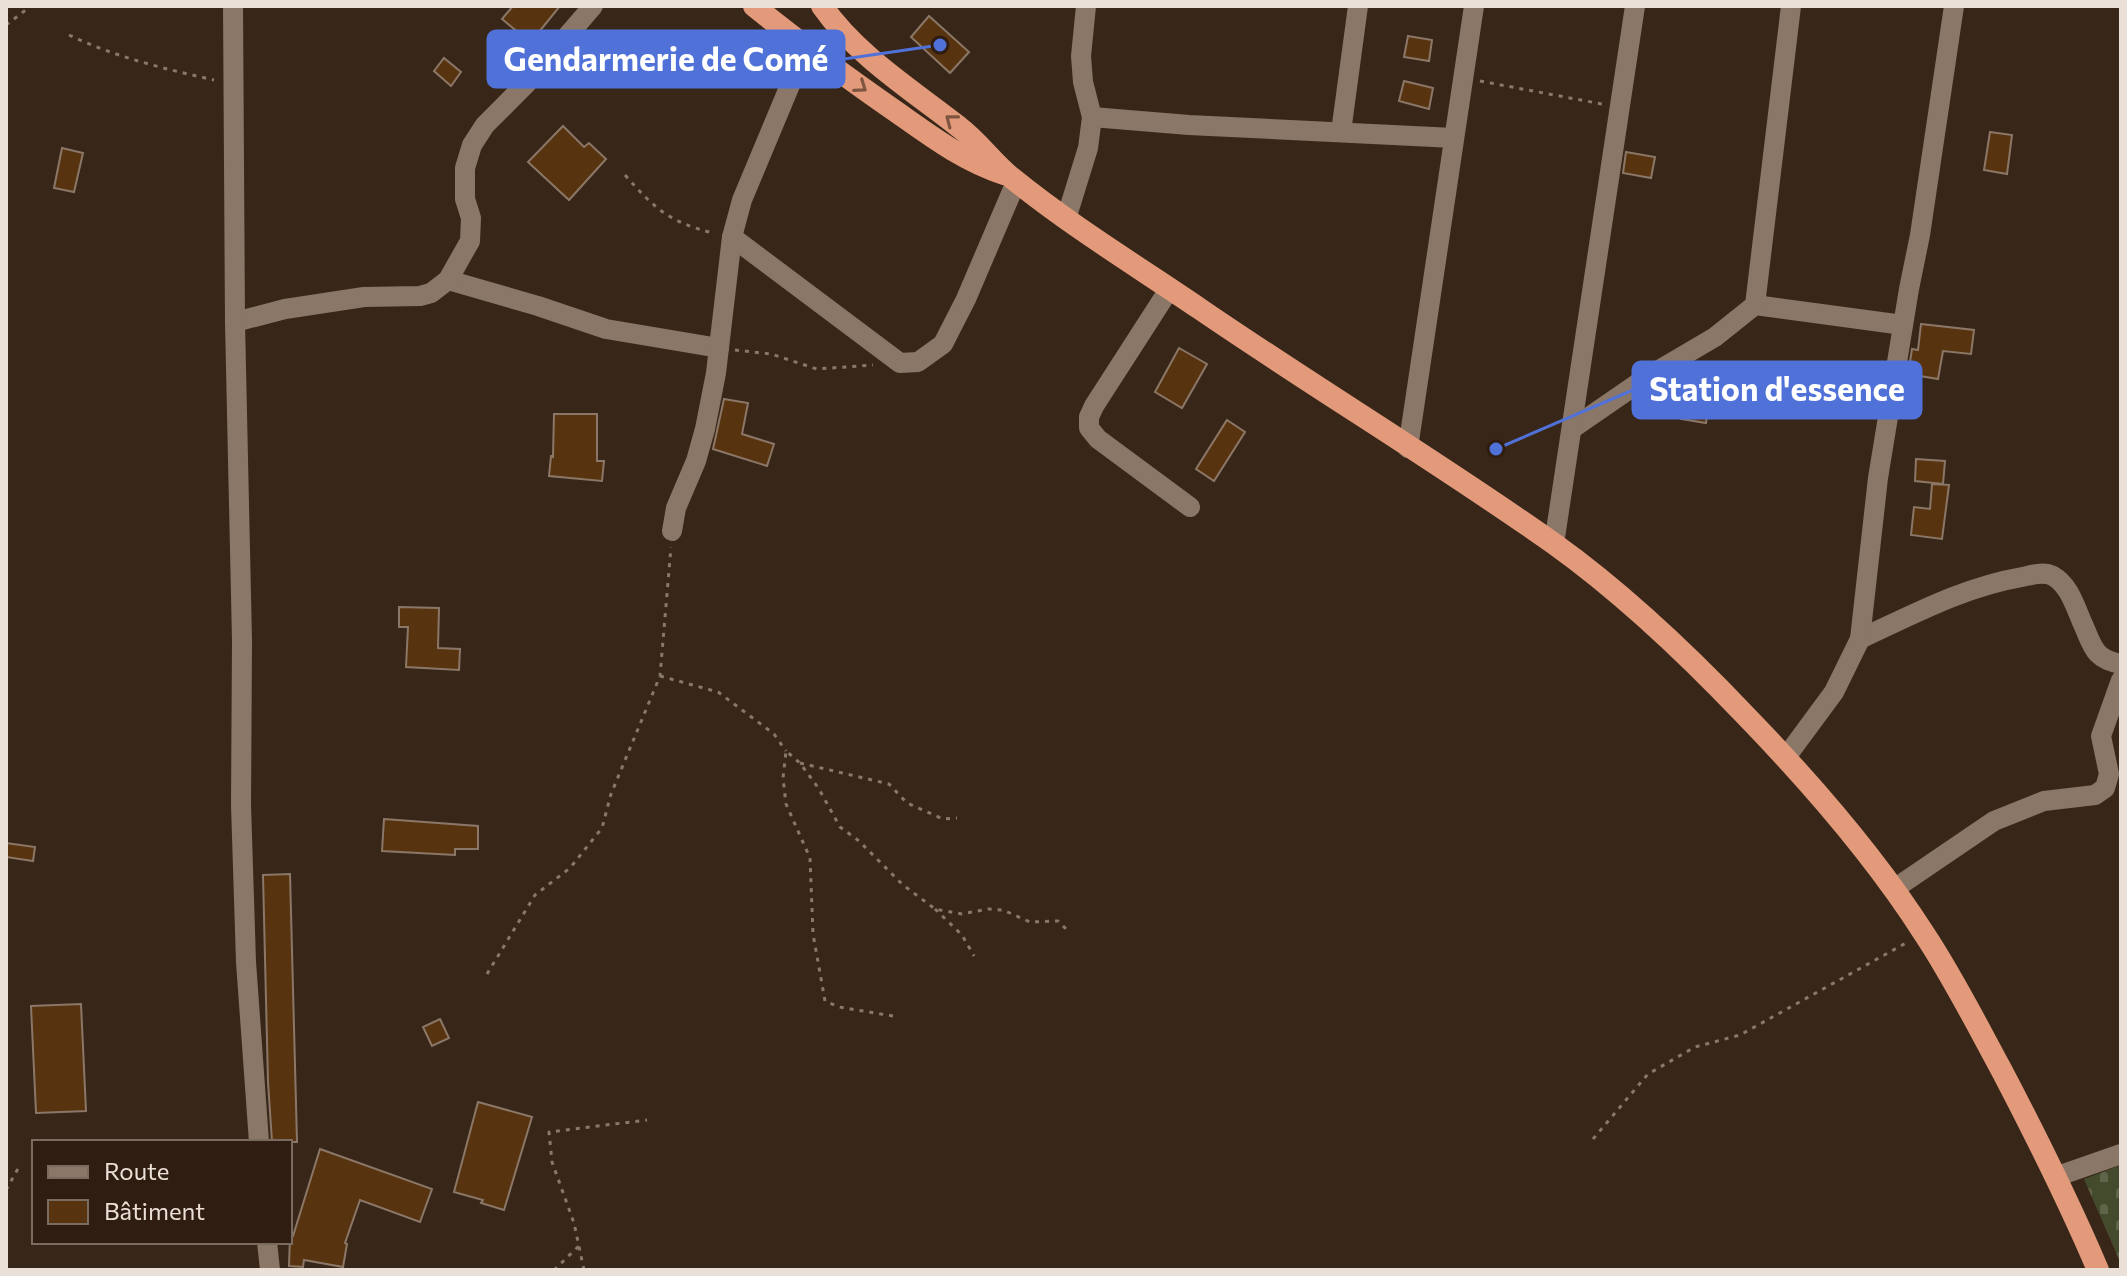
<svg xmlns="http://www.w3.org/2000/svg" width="2127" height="1276" font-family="Commissioner,sans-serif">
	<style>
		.cemetery { fill: url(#cemetery-stones) }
		.building { fill: #58330f; stroke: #8b7767; stroke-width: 2 }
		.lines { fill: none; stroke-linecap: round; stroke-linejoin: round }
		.path { stroke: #87796d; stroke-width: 3; stroke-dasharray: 4 6; stroke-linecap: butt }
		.minor { stroke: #8b7767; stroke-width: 20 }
		.tertiary { stroke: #8b7767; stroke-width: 20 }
		.trunk { stroke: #e29a7b; stroke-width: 22 }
		.oneway { stroke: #7f5540 }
		.leader { fill: none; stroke: #5072d8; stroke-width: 3 }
		.callout-dot { fill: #5072d8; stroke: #2e1d10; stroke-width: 3 }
		.callout { fill: #5072d8; stroke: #5072d8; stroke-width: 3 }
		.callout-label { font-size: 32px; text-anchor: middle; font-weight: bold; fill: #fff }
	</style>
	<defs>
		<pattern id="cemetery-stones" width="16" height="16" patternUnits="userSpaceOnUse" patternTransform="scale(2)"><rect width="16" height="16" fill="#444a2c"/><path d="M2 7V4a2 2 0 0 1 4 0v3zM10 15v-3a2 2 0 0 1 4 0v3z" fill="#5f644a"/></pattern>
	</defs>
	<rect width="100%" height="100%" fill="#382719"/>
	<polygon class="cemetery" points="2121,1165 2121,1264 2084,1179"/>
	<g class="building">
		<polygon points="513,6 560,6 526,48 516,39 520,34 502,19"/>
		<polygon points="929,16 969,52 950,73 911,37"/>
		<polygon points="1408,36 1432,40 1429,61 1404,57"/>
		<polygon points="444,58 461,72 451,86 434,71"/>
		<polygon points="1404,81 1433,88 1429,109 1399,101"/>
		<polygon points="563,126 584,147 589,143 606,159 569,200 528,162"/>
		<polygon points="1990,132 2012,135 2007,174 1984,170"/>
		<polygon points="62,148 83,153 74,192 54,188"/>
		<polygon points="1626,152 1655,157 1651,178 1623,173"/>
		<polygon points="1921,324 1974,330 1971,354 1943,351 1938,379 1908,374 1912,349 1918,350"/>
		<polygon points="1179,348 1207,364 1182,408 1155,392"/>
		<polygon points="1684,398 1709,402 1706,423 1681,419"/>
		<polygon points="724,399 748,403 742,434 774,444 767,466 713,449"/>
		<polygon points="554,414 597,414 597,461 604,461 602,481 549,476 551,456 553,457"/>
		<polygon points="1227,420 1245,432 1214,481 1196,469"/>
		<polygon points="1916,459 1945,461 1943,484 1915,481"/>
		<polygon points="1932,484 1949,485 1942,539 1911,535 1914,507 1930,509"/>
		<polygon points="399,607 439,608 438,648 460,649 459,670 406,667 408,627 399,627"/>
		<polygon points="384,819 478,826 478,849 455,849 455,855 382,851"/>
		<polygon points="6,843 35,847 33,861 6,857"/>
		<polygon points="290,874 297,1142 272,1142 268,1082 263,875"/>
		<polygon points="81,1004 86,1111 36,1113 31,1006"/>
		<polygon points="440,1019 449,1038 432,1046 423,1027"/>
		<polygon points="478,1102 532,1117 504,1210 481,1203 483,1200 454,1192"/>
		<polygon points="320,1149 432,1189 420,1222 360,1200 345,1243 347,1244 343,1267 304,1260 303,1267 289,1266 290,1236 293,1236"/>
	</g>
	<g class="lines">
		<g class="path">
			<polyline points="6,25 31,6"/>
			<path d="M69,35C115,57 165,69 214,80"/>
			<polyline points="1480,81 1602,104"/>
			<path d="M625,175C655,209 669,222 713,233"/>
			<polyline points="735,350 771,354 817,369 873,365"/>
			<polyline points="660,676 718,692 774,734 786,751"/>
			<polyline points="800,763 889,784 907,803 943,819 957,818"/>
			<polyline points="935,909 962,935 974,956"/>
			<polyline points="487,974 535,895 570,868 602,828 611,794 660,676 671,547"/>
			<polyline points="893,1016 839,1007 825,1001 813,934 810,858 786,804 783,778 786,751 800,763 819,789 840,827 859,841 903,885 935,909 962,914 988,909 1003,910 1030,922 1058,921 1068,931"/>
			<polyline points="1593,1139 1648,1074 1695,1047 1740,1035 1906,943"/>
			<polyline points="6,1190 19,1167"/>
			<polyline points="554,1270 580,1245"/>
			<polyline points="584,1270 574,1223 552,1162 549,1132 647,1120"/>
		</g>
		<g class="minor">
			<polyline points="1092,117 1189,125 1454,138"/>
			<polyline points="1341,132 1358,6"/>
			<polyline points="1066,219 1088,148 1092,117 1083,82 1081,56 1086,6"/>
			<polyline points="732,237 900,363 918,362 943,344 966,299 1016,182"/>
			<polyline points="448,280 538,306 606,329 719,348"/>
			<polyline points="1170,288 1094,406 1089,417 1089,428 1098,439 1190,507"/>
			<polyline points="1755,305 1903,325"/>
			<polyline points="235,322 285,309 364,297 420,296 431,293 448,280 470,241 471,218 465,199 465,168 472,145 485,125 526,84 593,6"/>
			<polyline points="1573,428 1647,377 1715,337 1755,305 1791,6"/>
			<polyline points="1408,448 1474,6"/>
			<polyline points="672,531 676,508 696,461 705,429 716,373 732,237 742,200 806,47"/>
			<polyline points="1554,544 1635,6"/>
			<path d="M1860,639C1914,614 1964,587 2022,577C2032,575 2043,571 2053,576C2069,585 2075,606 2082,622C2093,646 2093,659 2121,664"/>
			<polyline points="1786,757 1834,692 1860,639 1878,478 1909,289 1920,235 1954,6"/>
			<polyline points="1894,889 1994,821 2044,801 2095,795 2105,788 2109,774 2101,736 2121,680"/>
			<polyline points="2055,1177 2121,1154"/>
		</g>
		<g class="tertiary">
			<polyline points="233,6 235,322 242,641 241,805 246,962 259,1142"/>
			<polyline points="267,1242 270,1270"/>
		</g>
		<g class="trunk">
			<path d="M754,6C801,44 849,79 898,113C932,137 964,161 1004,174"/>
			<path d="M822,6C857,56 912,90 959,127C979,142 993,163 1012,178C1071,226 1137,266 1200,309C1317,389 1438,462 1553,543C1623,593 1686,653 1745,715C1811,783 1874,855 1925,935C1954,979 1977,1025 2002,1071C2036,1136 2069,1202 2098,1270"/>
		</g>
	</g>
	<defs><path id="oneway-chevron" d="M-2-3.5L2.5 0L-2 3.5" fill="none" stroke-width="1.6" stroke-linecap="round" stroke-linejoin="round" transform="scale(2)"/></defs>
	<g class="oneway">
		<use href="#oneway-chevron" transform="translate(861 87) rotate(35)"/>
		<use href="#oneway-chevron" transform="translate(951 120) rotate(-142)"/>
	</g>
	<path class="leader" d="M940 45L844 59M1496 449L1633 390"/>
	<g class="callout-dot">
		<circle cx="940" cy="45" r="8"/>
		<circle cx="1496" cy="449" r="8"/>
	</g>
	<g class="callout">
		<rect x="488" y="31" width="356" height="56" rx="8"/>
		<rect x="1633" y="362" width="288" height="56" rx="8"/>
	</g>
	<g class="callout-label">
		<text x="666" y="71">Gendarmerie de Comé</text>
		<text x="1777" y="401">Station d'essence</text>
	</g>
	<rect width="2127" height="1276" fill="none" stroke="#ebe0d7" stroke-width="16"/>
	<rect x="32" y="1140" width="260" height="104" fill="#2e1d10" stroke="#7a6b60" stroke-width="2"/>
	<rect x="48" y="1166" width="40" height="12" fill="#8b7767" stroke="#7a6b60" stroke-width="2"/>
	<text x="104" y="1180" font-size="24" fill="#ebe0d7">Route</text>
	<rect x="48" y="1200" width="40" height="24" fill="#58330f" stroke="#7a6b60" stroke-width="2"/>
	<text x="104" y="1220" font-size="24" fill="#ebe0d7">Bâtiment</text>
</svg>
